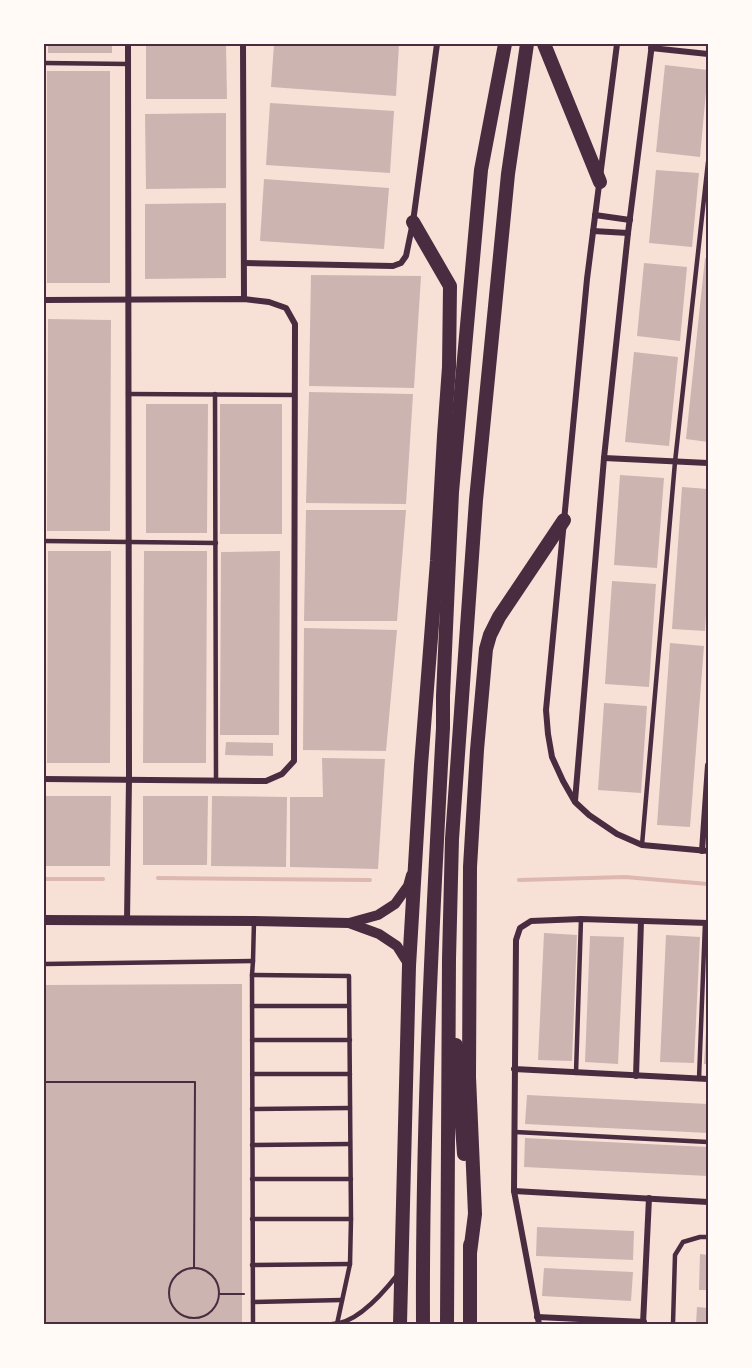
<svg xmlns="http://www.w3.org/2000/svg" width="752" height="1368" font-family="'Titillium Web',sans-serif">
	<style>
		.lines { fill: none; stroke-linecap: round; stroke-linejoin: round }
		.stream { stroke: #dcb8b0; stroke-width: 4 }
		.building { fill: #ccb4b1 }
		.path { stroke: #4a2c40; stroke-width: 2 }
		.service { stroke: #4a2c40; stroke-width: 4.5 }
		.minor { stroke: #4a2c40; stroke-width: 6 }
		.tertiary { stroke: #4a2c40; stroke-width: 10 }
		.trunk { stroke: #4a2c40; stroke-width: 14 }
		.neatline { fill: none; stroke: #4a2c40; stroke-width: 2 }
	</style>
	<rect width="100%" height="100%" fill="#f7e1d7"/>
	<g class="lines">
		<g class="stream">
			<polyline points="158,878 370,880"/>
			<polyline points="44,879 103,879"/>
			<polyline points="519,880 625,877 708,884"/>
		</g>
	</g>
	<g class="building">
		<rect x="48" y="44" width="64" height="9"/>
		<polygon points="146,44 226,44 227,99 146,99"/>
		<polygon points="274,44 399,44 396,96 271,87"/>
		<polygon points="665,65 708,70 700,157 656,152"/>
		<rect x="47" y="71" width="63" height="212"/>
		<polygon points="270,103 394,111 390,173 266,165"/>
		<polygon points="226,113 226,188 146,189 145,114"/>
		<polygon points="656,170 699,173 692,247 649,243"/>
		<polygon points="264,179 389,188 384,249 260,241"/>
		<polygon points="226,203 226,278 145,279 145,204"/>
		<polygon points="705,258 708,259 708,442 686,439"/>
		<polygon points="644,263 687,267 680,341 637,336"/>
		<polygon points="311,275 421,276 414,388 309,386"/>
		<polygon points="48,319 111,320 110,531 47,531"/>
		<polygon points="634,352 678,357 669,446 625,442"/>
		<polygon points="309,392 413,394 406,504 306,503"/>
		<polygon points="146,404 208,404 207,533 146,533"/>
		<rect x="220" y="404" width="62" height="130"/>
		<polygon points="620,475 664,478 657,568 614,565"/>
		<polygon points="682,487 708,489 708,581 705,631 672,629"/>
		<polygon points="306,510 406,510 397,621 304,621"/>
		<polygon points="48,551 111,551 110,763 47,763"/>
		<polygon points="144,551 207,551 206,763 143,763"/>
		<polygon points="280,551 279,735 220,735 221,552"/>
		<polygon points="612,581 656,584 649,687 605,684"/>
		<polygon points="304,628 397,630 386,751 303,750"/>
		<polygon points="670,643 704,646 690,827 657,825"/>
		<polygon points="604,703 647,706 641,793 598,790"/>
		<polygon points="226,742 273,743 273,756 225,755"/>
		<polygon points="322,758 385,759 378,869 290,867 290,797 323,797"/>
		<polygon points="44,796 111,796 110,866 44,866"/>
		<polygon points="143,796 208,796 207,865 143,865"/>
		<polygon points="212,796 287,797 286,867 211,866"/>
		<polygon points="544,933 577,935 572,1061 538,1060"/>
		<polygon points="666,935 700,937 694,1063 660,1062"/>
		<polygon points="590,936 624,937 618,1064 585,1062"/>
		<polygon points="242,984 242,1324 44,1324 44,985"/>
		<polygon points="707,1016 708,1016 708,1064 704,1064"/>
		<polygon points="527,1095 708,1104 708,1133 525,1124"/>
		<polygon points="525,1138 708,1147 708,1176 524,1167"/>
		<polygon points="537,1227 634,1231 633,1260 536,1256"/>
		<polygon points="700,1254 708,1255 708,1290 699,1290"/>
		<polygon points="544,1268 633,1272 631,1301 542,1296"/>
		<polygon points="697,1307 708,1308 708,1324 696,1324"/>
	</g>
	<g class="lines">
		<g class="path">
			<polyline points="44,1082 195,1082 194,1268"/>
			<circle cx="194" cy="1293" r="25"/>
			<polyline points="220,1294 244,1294"/>
		</g>
		<g class="service">
			<polyline points="44,63 128,64"/>
			<polyline points="128,394 295,395"/>
			<polyline points="215,394 216,780"/>
			<polyline points="44,541 216,543"/>
			<polyline points="642,845 675,462 708,162"/>
			<polyline points="44,964 253,961"/>
			<polyline points="252,975 349,976 351,1219 350,1264 337,1324"/>
			<polyline points="252,1006 349,1006"/>
			<polyline points="252,1040 350,1040"/>
			<polyline points="576,1073 581,919"/>
			<polyline points="252,1074 350,1074"/>
			<polyline points="699,1079 705,923"/>
			<polyline points="252,1109 350,1108"/>
			<polyline points="515,1132 708,1142"/>
			<polyline points="252,1145 350,1144"/>
			<polyline points="252,1179 351,1179"/>
			<polyline points="252,1219 351,1219"/>
			<polyline points="252,1265 350,1264"/>
			<polyline points="253,1302 342,1300"/>
			<polyline points="253,1324 252,975 253,961 254,921"/>
			<path d="M332,1324C357,1324 384,1292 398,1274"/>
			<polyline points="673,1324 675,1255 683,1242 700,1237 708,1237"/>
		</g>
		<g class="minor">
			<polyline points="243,44 244,299"/>
			<polyline points="617,44 587,279 546,710 548,734 552,757 563,781 575,802 589,815 617,834 642,845 708,851"/>
			<polyline points="651,48 708,54"/>
			<polyline points="595,215 630,220"/>
			<polyline points="593,231 628,233"/>
			<polyline points="244,263 393,266 401,263 406,256 413,222 437,44"/>
			<polyline points="44,300 244,299 269,302 286,308 295,324 294,761 282,774 266,781 44,779"/>
			<polyline points="604,458 708,463"/>
			<polyline points="575,801 604,458 628,233 652,44"/>
			<polyline points="702,851 708,765"/>
			<polyline points="127,921 129,779 128,44"/>
			<polyline points="514,1069 708,1079"/>
			<polyline points="636,1076 641,921"/>
			<polyline points="514,1191 708,1202"/>
			<polyline points="537,1317 644,1322"/>
			<polyline points="539,1324 514,1191 516,940 520,928 531,921 581,919 708,923"/>
			<polyline points="643,1324 649,1198"/>
		</g>
		<g class="tertiary">
			<polyline points="44,920 254,921 349,923 378,915 395,904 408,886 411,875"/>
			<polyline points="349,923 379,934 397,946 409,965"/>
		</g>
		<g class="trunk">
			<polyline points="544,44 600,182"/>
			<polyline points="456,1045 464,1154"/>
			<polyline points="470,1245 470,1324"/>
			<polyline points="470,1253 475,1214 469,1077 470,867 477,750 486,649 490,635 499,617 564,520"/>
			<polyline points="400,1324 409,966 421,765 437,561 444,436 449,367 450,286 413,222"/>
			<path d="M423,1324C422,1126 432,927 443,728V696L452,492L481,170L505,44"/>
			<polyline points="447,1324 449,959 452,839 476,500 508,174 527,44"/>
		</g>
	</g>
	<rect width="752" height="1368" fill="none" stroke="#fffaf5" stroke-width="90"/>
	<rect x="45" y="45" width="662" height="1278" class="neatline"/>
</svg>
